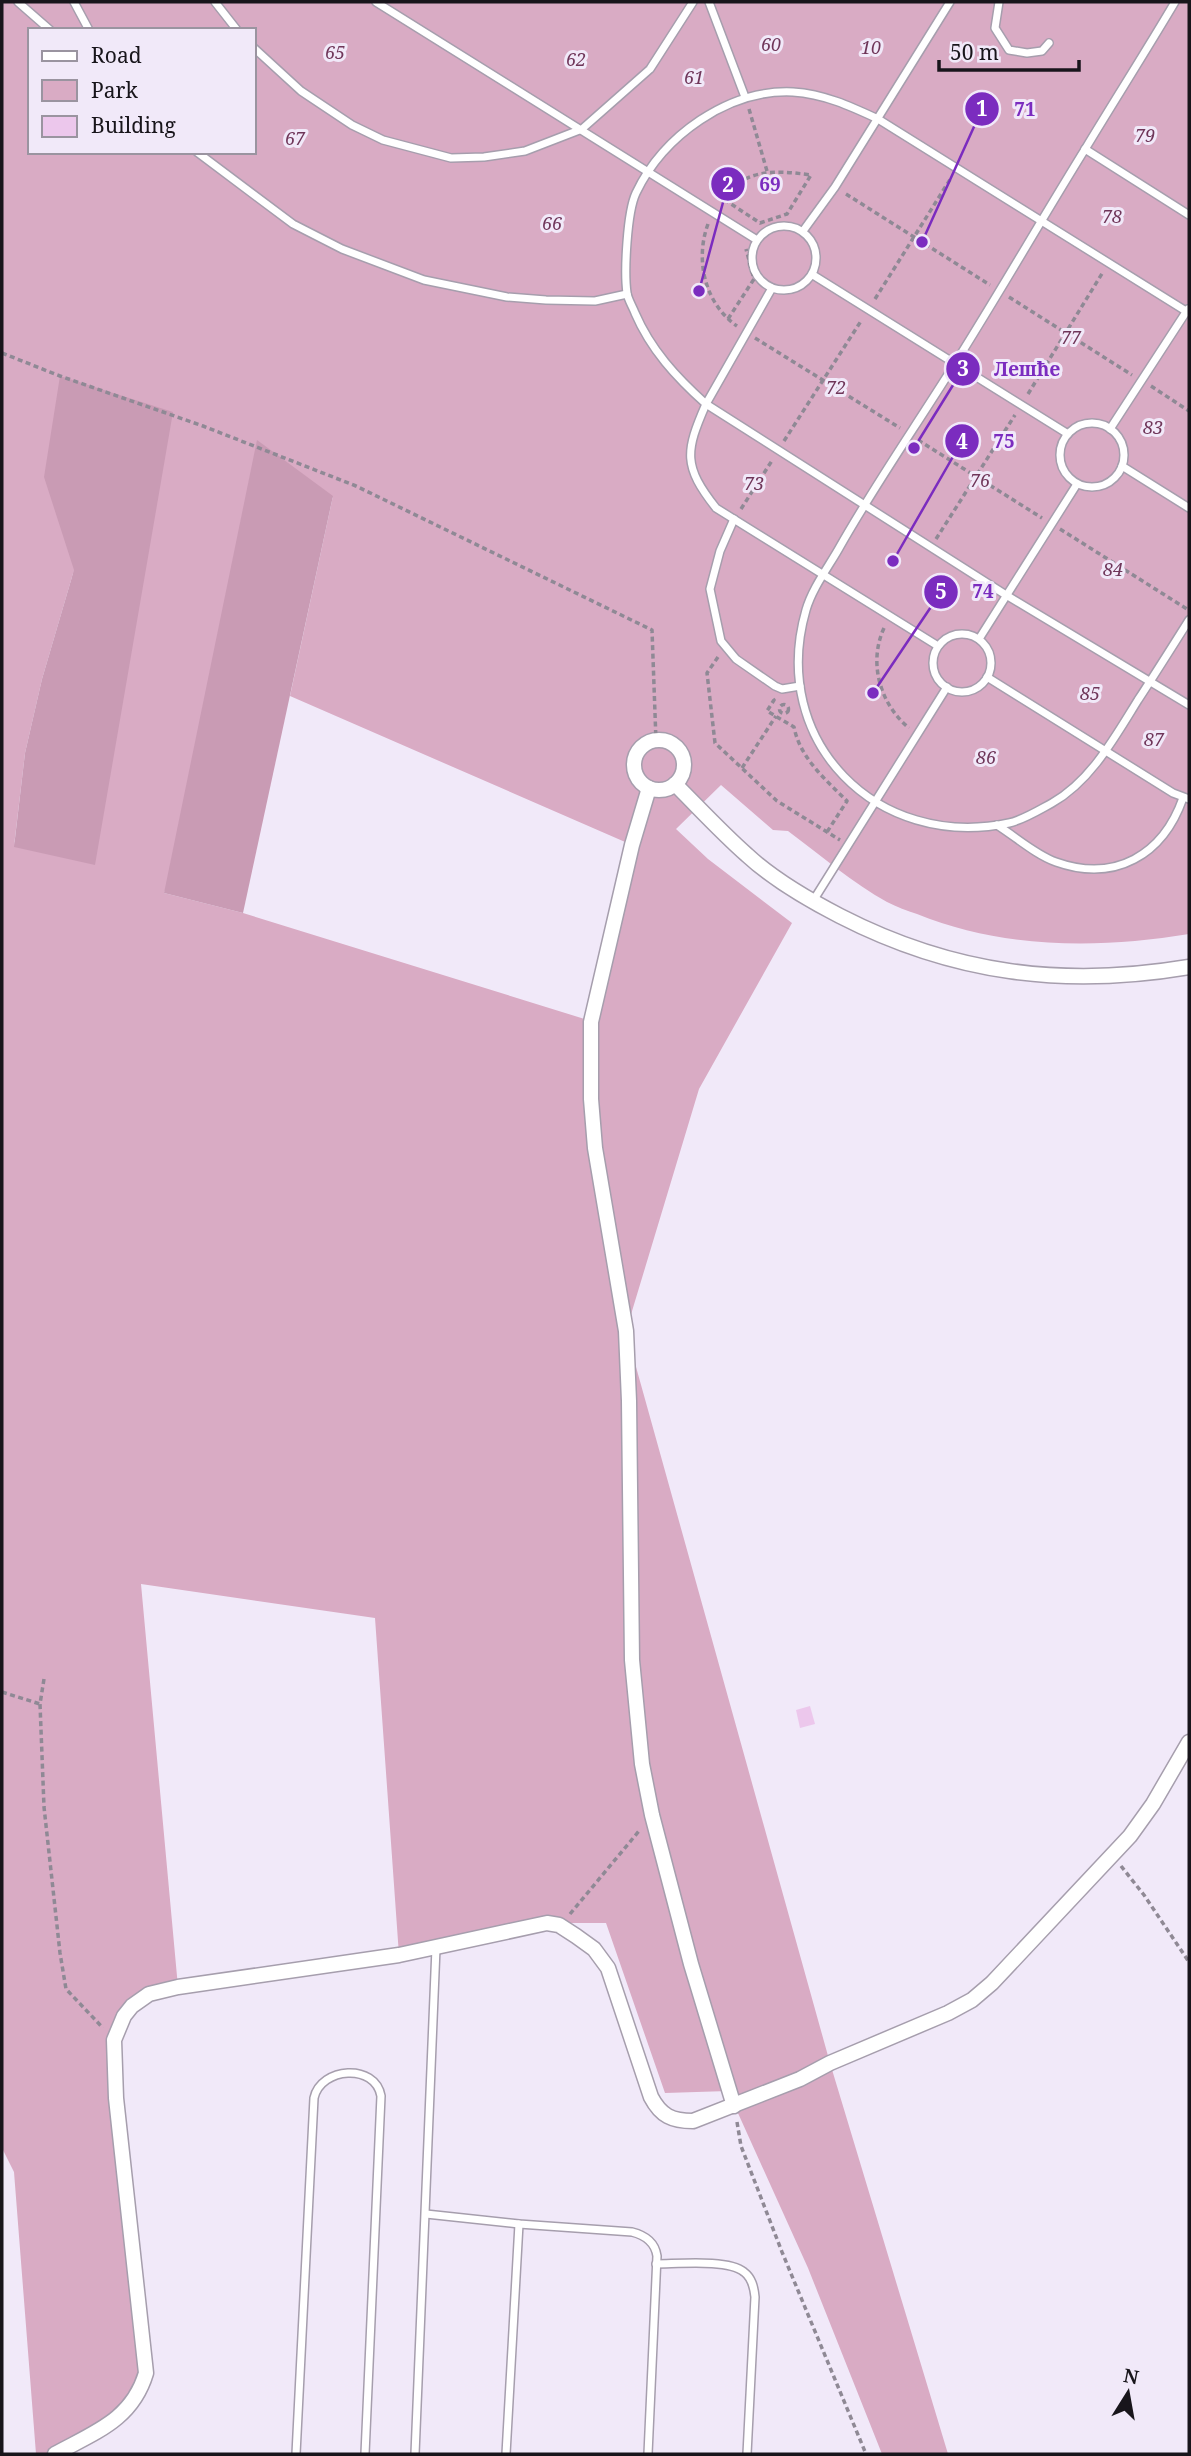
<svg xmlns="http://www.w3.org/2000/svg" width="1191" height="2456" font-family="'Noto Serif',serif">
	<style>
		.green { fill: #d9abc4; fill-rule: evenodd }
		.forest { fill: #c99bb4 }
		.building { fill: #ecc7ec }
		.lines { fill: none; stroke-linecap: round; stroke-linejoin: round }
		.lane-casing { stroke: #a69ead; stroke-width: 10 }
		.street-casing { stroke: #a69ead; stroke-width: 17 }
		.path { stroke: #8f8995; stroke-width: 3.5; stroke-dasharray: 5 3.5; stroke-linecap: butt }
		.lane { stroke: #fff; stroke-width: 7 }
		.street { stroke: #fff; stroke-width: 14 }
		.labels { text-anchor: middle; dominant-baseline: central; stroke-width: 6; stroke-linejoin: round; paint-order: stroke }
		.park-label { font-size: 18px; font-style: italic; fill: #6f3559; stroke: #f1e9f9 }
		.leader { fill: none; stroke: #7b2cbf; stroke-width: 2.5 }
		.callout-dot { fill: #7b2cbf; stroke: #f1e9f9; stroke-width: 2.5 }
		.mark-label { font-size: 21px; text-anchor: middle; font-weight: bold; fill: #fff }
		.callout-label { font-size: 19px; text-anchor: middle; font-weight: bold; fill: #7b2cbf; stroke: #f1e9f9; stroke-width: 6; stroke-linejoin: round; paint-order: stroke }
	</style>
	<rect width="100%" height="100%" fill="#f1e9f9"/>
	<path class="green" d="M2,2H1189V934C1099,949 1003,949 917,914C907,911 897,907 887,902C854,884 819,854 788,831L773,830L721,785L676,829L708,859L792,923L699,1089L626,1331L830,2063L948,2454H882L808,2268L728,2091L665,2093L606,1923H547L399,1955L375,1618L141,1584L178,1987L132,2006L114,2040L146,2373L127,2410L55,2454H36L14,2172L2,2148ZM30,30H254V152H30ZM333,496L290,696L632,845L591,1021L243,913L164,893ZM74,570L14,846L25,753L42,679Z"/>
	<g class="forest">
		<polygon points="60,376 173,412 95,865 14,847 25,753 42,679 74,570 44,477"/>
		<polygon points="257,440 333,496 243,913 164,893"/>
	</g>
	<polygon class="building" points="810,1706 815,1724 800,1728 796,1710"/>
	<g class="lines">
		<g class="lane-casing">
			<g id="lane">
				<polyline points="18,2 50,30"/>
				<polyline points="74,2 89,30"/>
				<polyline points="215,2 237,30"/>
				<polyline points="376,2 757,240"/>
				<polyline points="709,2 745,97"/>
				<polyline points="999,2 995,28 1009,50 1027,53 1042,51 1049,43"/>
				<path d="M1175,2C1146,51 1116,98 1087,146C1038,225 992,306 942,384C907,439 870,493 838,550C827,569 812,589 806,610C768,741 877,851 1009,823C1023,820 1039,810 1052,803C1091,781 1115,737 1138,700C1155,674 1172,647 1189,620"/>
				<polyline points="254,48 301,91 352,125 383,140 451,158 484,157 525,151 582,129 650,69 693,2"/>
				<polyline points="1085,149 1189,215"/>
				<polyline points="197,152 293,224 342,249 424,280 507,297 546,300 595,301 627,294"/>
				<circle cx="784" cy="258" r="32"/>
				<polyline points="803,231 835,187 950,2"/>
				<polyline points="813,275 1068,434"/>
				<path d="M772,288L706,404C685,452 683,466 716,508L938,646"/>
				<path d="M1189,313L878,119C850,106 824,94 793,92C728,89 663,136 636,193C627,212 624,272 627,293C628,300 633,307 635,313C651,350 676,377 706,404L1006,595L1189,705"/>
				<circle cx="1092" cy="455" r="32"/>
				<polyline points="1110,429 1188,309"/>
				<polyline points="1122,466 1189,508"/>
				<polyline points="734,519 720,551 710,589 721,641 736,659 775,686 782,689 800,686"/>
				<circle cx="962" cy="663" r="29"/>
				<polyline points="979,639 1077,484"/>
				<polyline points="987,677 1173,793 1189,799"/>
				<path d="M997,825C1016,837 1036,855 1056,862C1115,883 1163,855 1183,798"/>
				<polyline points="813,901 947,687"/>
				<path d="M426,2214L519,2224L632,2232C644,2235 655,2242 657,2256L648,2454"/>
				<path d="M656,2264C678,2264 728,2259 744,2272C752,2278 754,2287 755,2297L747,2454"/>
				<path d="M296,2454L314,2098C321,2067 375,2063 381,2096L365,2454"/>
				<polyline points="415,2454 436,1948"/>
				<polyline points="506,2454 519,2224"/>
			</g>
		</g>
		<g class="street-casing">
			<g id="street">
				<circle cx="659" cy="765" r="25"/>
				<path d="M675,784C699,808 722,833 747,855C774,880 807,899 840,916C953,974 1064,988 1189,967"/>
				<polyline points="649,788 632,845 591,1022 591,1099 595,1148 626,1331 629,1401 632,1660 642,1764 652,1815 691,1964 734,2106"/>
				<path d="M55,2454C95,2432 132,2420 146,2373L116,2098L114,2040L124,2016L132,2006L149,1994L178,1987L399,1955L547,1923L559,1925L576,1936L594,1949L608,1968L651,2097C661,2116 672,2121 693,2121L800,2079L830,2063L948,2013L972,2000L992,1983L1130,1836L1153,1804L1189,1742"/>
			</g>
		</g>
		<g class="path">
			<polyline points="749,109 767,171"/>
			<polyline points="846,194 990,285"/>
			<path d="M720,201C744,168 775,170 811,175L787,214L760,223L722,198"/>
			<path d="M708,224C695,259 704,303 737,326"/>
			<polyline points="1009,297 1132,375"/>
			<polyline points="875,299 951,178"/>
			<polyline points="728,319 754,279 746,249"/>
			<polyline points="755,338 900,428"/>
			<polyline points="2,353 60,376 203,426 356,486 652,630 656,741"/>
			<polyline points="1151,386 1189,411"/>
			<polyline points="1028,394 1103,272"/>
			<polyline points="918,440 1042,518"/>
			<polyline points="784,441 861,321"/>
			<polyline points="741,509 773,459"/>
			<polyline points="1060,529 1187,609"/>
			<polyline points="936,539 1015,415"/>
			<path d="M884,628C868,663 880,704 909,728"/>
			<polyline points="718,657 707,673 715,743 777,801 840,840"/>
			<path d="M773,699L774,700L767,711L794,727C800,758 825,779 847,801L827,832"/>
			<circle cx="784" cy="709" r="4.5"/>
			<polyline points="742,768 776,716"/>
			<polyline points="44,1679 40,1704 44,1807 60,1953 66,1989 103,2028"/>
			<polyline points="2,1692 40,1704"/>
			<polyline points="1121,1866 1144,1895 1189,1962"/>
			<polyline points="570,1914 639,1831"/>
			<polyline points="737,2122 741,2146 782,2252 866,2454"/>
		</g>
		<use href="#lane" class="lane"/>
		<use href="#street" class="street"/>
	</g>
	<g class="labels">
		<g class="park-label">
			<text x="771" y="44">60</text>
			<text x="871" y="47">10</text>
			<text x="335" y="52">65</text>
			<text x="576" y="59">62</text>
			<text x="694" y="77">61</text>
			<text x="1145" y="135">79</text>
			<text x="295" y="138">67</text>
			<text x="1112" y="216">78</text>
			<text x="552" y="223">66</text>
			<text x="1071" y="337">77</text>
			<text x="836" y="387">72</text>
			<text x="1153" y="427">83</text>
			<text x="980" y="480">76</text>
			<text x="754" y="483">73</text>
			<text x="1113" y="569">84</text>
			<text x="1090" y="693">85</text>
			<text x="1154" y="739">87</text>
			<text x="986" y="757">86</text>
		</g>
	</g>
	<path class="leader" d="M922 242L982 109M699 291L728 184M914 448L963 369M893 561L962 441M873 693L941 592"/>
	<g class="callout-dot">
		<circle cx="922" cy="242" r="7"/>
		<circle cx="699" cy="291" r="7"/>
		<circle cx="914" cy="448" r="7"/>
		<circle cx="893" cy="561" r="7"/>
		<circle cx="873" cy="693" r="7"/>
		<circle cx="982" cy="109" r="18"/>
		<circle cx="728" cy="184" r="18"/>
		<circle cx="963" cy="369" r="18"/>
		<circle cx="962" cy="441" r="18"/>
		<circle cx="941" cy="592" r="18"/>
	</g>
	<g class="mark-label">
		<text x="982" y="116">1</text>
		<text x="728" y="192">2</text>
		<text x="963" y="376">3</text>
		<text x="962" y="449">4</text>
		<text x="941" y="599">5</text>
	</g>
	<g class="callout-label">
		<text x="1025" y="116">71</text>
		<text x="770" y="191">69</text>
		<text x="1027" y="376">Лешће</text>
		<text x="1004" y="448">75</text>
		<text x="983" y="598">74</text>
	</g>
	<rect width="1191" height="2456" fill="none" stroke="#18151b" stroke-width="7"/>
	<rect x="28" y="28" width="228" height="126" fill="#f1e9f9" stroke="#9a94a0" stroke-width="2"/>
	<rect x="42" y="51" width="35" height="10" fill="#ffffff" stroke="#9a94a0" stroke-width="2"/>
	<text x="91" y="63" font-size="21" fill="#18151b">Road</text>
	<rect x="42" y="80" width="35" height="21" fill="#d9abc4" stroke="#9a94a0" stroke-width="2"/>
	<text x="91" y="98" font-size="21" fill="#18151b">Park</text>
	<rect x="42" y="116" width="35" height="21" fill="#ecc7ec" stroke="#9a94a0" stroke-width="2"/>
	<text x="91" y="133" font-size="21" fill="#18151b">Building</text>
	<g transform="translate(1128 2393) rotate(11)" stroke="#f1e9f9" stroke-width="5" paint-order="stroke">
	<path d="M0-5L12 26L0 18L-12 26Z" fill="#18151b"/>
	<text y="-10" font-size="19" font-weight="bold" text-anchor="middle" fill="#18151b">N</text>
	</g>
	<path d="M939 60v10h140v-10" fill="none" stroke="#18151b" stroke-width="3.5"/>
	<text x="950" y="60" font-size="21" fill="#18151b" stroke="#f1e9f9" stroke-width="5" paint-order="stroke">50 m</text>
</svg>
